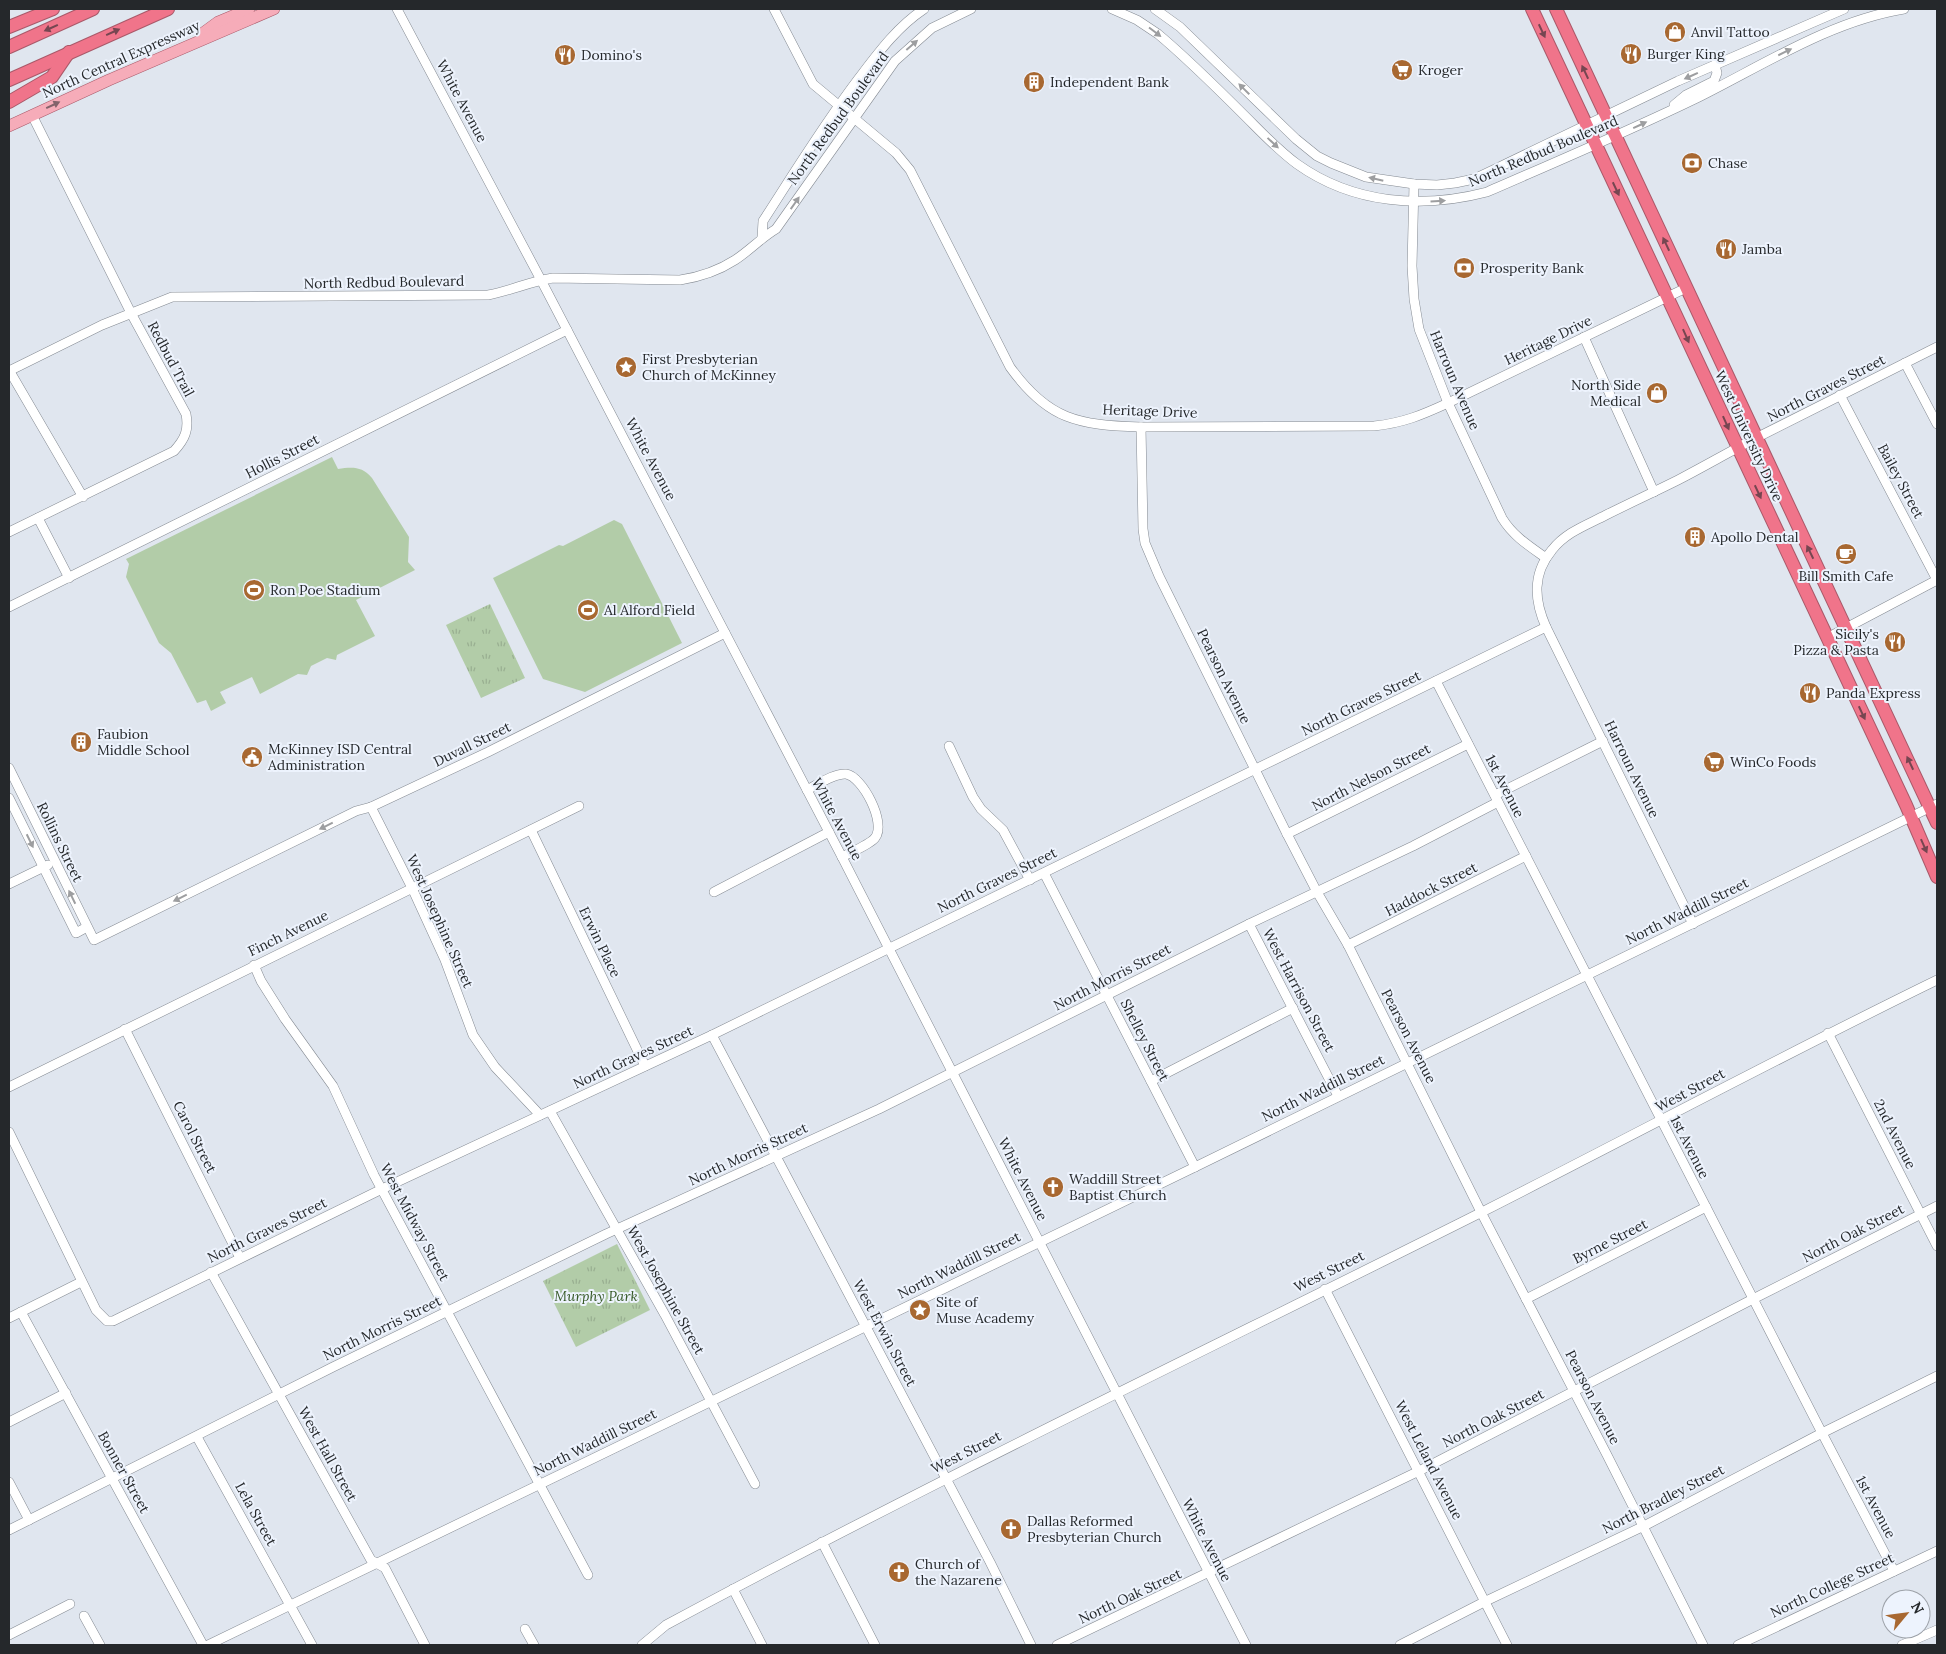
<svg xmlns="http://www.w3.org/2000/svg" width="1946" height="1654" font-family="Lora,serif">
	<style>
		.green { fill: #b2cca8 }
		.park { fill: url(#park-tufts) }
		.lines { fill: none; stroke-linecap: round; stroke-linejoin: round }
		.minor-casing { stroke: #848a92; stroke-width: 10 }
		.major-casing { stroke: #a95969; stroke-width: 12 }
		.highway-casing { stroke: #a95969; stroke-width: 14 }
		.minor { stroke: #fff; stroke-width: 9 }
		.major { stroke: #f6acb9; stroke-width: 11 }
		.highway { stroke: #f0748a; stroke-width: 12 }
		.oneway { fill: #764651 }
		.oneway2 { fill: #9d9ea0 }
		.oneway3 { fill: #83636b }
		.labels { text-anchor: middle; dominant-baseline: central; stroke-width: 4; stroke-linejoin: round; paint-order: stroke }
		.poi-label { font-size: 14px; fill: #25282b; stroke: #edf3fd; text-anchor: start }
		.street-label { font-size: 14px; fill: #25282b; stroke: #edf3fd }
		.park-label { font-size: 14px; font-style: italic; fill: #355825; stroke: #edf3fd }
	</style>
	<defs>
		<pattern id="park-tufts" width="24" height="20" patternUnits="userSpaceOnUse" patternTransform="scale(1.25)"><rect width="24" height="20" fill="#b2cca8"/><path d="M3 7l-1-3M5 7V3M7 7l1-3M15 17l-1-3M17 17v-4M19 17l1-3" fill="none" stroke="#99af91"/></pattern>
	</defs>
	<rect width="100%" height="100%" fill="#e0e6ef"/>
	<g class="green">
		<path d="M332,457L338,469C352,467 362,466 372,478L409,537L408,562L415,570L356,600L375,636L337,655L336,660L327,658L311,666L307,675L298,674L260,694L252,677L220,692L226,703L211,711L206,700L197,703L171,653L159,643L126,577L129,564L126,559Z"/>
		<polygon points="614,520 622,524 682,643 585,692 543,679 493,578 559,545 563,546"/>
	</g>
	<g class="park">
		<polygon points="490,604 525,678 481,698 446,625"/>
		<polygon points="617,1244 650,1310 576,1347 543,1281"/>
	</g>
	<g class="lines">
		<g class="minor-casing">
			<g id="minor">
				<polyline points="397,9 541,280 842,857 1246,1645"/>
				<path d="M774,9L813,84L896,153L910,170L1010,367C1048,420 1078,425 1141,427L1374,426C1403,423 1422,415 1448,403L1686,288"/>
				<path d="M1112,9L1137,20L1158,34C1189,60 1218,89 1247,118C1263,134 1279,151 1297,164C1353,204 1422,209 1487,192C1558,161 1629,131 1699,97C1765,64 1831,21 1904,9"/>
				<polyline points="1155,9 1180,27 1296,139 1317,156 1331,163 1366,177 1414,184 1437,185 1455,183 1474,179 1493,170 1678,81 1844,9"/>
				<polyline points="1674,105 1686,95 1714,81 1717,73 1715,65"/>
				<path d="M1414,184L1412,266L1414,299L1419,329L1448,403L1502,518C1513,536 1529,546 1546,558"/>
				<path d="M762,238L763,221C794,173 824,124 859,78C878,53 897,27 924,9"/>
				<polyline points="1584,337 1654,492"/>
				<polyline points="1905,363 1937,424"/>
				<polyline points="9,370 83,497"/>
				<path d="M9,371L102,325L172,297L488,295C510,291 531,281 553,278L680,280C700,277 718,271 735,260C749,251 761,238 776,229L895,61L932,28L971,9"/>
				<polyline points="1840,395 1937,580"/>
				<polyline points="1141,427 1143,529 1145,543 1159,576 1287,834 1317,892 1348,945 1481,1212 1607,1455 1703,1645"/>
				<polyline points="38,518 69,578"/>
				<path d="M9,532L174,451C185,439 189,430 186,414L132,315L32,115"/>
				<polyline points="9,607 567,330"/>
				<polyline points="1827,638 1937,580"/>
				<polyline points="1436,681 1822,1433 1894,1571"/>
				<polyline points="949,746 973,797 981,809 1003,830 1030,880"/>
				<polyline points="9,768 94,940 356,811 371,807 488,752 725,633"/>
				<path d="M807,790C817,785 834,773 846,774C862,776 887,823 875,838C869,845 851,852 842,857"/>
				<polyline points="1495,795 1603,741"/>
				<polyline points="9,798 76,933 87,927"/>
				<polyline points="371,807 412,888 445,960 473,1035 495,1067 540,1115"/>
				<polyline points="531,830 645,1066"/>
				<polyline points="1287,834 1468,744"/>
				<polyline points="1044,873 1195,1167"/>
				<polyline points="9,884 48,865"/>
				<polyline points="714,892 829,832"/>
				<polyline points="1249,924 1338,1096"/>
				<path d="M1693,924L1546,627C1534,600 1532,574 1552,550C1566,532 1587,525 1606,515C1630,503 1654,492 1678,480C1703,467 1729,452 1754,439C1815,408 1876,378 1937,347"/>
				<polyline points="1348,945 1526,856"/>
				<polyline points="254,965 261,981 285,1019 333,1086 374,1175 588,1575"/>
				<polyline points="125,1029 240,1258"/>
				<polyline points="1828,1033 1937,1246"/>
				<polyline points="712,1035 990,1562 1031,1645"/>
				<polyline points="1151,1081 1293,1008"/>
				<polyline points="9,1087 579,806"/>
				<polyline points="550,1111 665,1315 755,1484"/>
				<polyline points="9,1132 96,1310 107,1321 113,1321 382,1189 712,1035 1546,627"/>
				<polyline points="211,1272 371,1560 385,1568 425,1645"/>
				<polyline points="1325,1289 1507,1645"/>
				<polyline points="1526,1299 1706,1207"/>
				<polyline points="21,1312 203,1645"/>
				<polyline points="9,1318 81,1282"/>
				<polyline points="9,1422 66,1393"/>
				<polyline points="197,1437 312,1645"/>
				<polyline points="9,1482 29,1520"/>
				<polyline points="9,1530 333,1367 606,1234 879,1109 1249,924 1413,846 1498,802"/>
				<polyline points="822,1542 875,1645"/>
				<polyline points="733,1589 762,1645"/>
				<polyline points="84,1616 100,1645"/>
				<polyline points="525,1629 534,1645"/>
				<polyline points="9,1635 70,1604"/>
				<polyline points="208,1645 1195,1167 1937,804"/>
				<path d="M642,1645L666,1625C935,1480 1211,1348 1484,1211C1636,1134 1785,1054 1937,980"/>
				<polyline points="1057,1645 1419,1471 1753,1299 1937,1206"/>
				<polyline points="1400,1645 1486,1601 1644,1526 1822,1433 1937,1376"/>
				<polyline points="1738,1645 1937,1551"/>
				<polyline points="1902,1645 1937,1630"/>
			</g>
		</g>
		<g class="major-casing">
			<g id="major">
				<polyline points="203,33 218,22 249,9"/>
				<polyline points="9,126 109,80 274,9"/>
			</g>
		</g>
		<g class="highway-casing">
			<g id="highway">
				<polyline points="1532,9 1906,805 1937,877"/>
				<polyline points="1556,9 1937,823"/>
				<polyline points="9,27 53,9"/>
				<polyline points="9,47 93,9"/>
				<polyline points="9,80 168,9"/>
				<polyline points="9,102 52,77 69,52"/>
			</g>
		</g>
		<use href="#minor" class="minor"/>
		<use href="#major" class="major"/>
		<use href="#highway" class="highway"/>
	</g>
	<defs><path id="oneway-solid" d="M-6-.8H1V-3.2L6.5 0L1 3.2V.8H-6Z" transform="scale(1.25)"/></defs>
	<g class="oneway">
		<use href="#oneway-solid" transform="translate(51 28) rotate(156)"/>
		<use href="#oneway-solid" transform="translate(1542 31) rotate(65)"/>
		<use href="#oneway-solid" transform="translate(113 32) rotate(-24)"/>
		<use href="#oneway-solid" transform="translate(1585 72) rotate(-115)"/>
		<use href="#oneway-solid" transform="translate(1616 189) rotate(65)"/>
		<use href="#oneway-solid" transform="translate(1666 244) rotate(-115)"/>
		<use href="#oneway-solid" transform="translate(1686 336) rotate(66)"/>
		<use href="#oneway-solid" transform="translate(1726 423) rotate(66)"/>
		<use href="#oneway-solid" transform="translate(1758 492) rotate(65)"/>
		<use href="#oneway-solid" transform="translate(1810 552) rotate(-116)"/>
		<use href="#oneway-solid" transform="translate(1862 713) rotate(65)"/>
		<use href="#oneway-solid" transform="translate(1910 763) rotate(-115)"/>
		<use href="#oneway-solid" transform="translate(1924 846) rotate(66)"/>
	</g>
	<g class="oneway2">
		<use href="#oneway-solid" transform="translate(1155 32) rotate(37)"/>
		<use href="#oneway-solid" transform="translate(912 45) rotate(-41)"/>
		<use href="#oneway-solid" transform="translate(1785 52) rotate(-26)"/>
		<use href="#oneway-solid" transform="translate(1691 76) rotate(156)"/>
		<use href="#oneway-solid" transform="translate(1244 89) rotate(-135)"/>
		<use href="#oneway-solid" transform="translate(1640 125) rotate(-25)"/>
		<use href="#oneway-solid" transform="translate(1273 143) rotate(43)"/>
		<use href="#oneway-solid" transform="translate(1376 179) rotate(-167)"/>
		<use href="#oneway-solid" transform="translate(1438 201) rotate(-4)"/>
		<use href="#oneway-solid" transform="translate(795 203) rotate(-55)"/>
		<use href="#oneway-solid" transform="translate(326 826) rotate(154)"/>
		<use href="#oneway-solid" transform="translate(30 841) rotate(64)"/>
		<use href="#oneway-solid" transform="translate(72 897) rotate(-116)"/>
		<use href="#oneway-solid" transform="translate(180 898) rotate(154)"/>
	</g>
	<use class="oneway3" href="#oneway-solid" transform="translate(53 105) rotate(-25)"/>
	<defs>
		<g id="shop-disc" transform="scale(1.125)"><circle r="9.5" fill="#a86831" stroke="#edf3fd"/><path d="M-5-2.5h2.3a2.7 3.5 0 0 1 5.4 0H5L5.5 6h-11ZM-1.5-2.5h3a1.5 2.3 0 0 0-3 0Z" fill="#fff"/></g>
		<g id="restaurant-disc" transform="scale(1.125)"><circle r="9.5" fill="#a86831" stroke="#edf3fd"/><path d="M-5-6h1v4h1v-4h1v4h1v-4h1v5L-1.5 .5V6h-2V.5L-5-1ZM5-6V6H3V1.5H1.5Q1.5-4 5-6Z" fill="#fff"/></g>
		<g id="supermarket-disc" transform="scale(1.125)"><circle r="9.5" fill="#a86831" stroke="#edf3fd"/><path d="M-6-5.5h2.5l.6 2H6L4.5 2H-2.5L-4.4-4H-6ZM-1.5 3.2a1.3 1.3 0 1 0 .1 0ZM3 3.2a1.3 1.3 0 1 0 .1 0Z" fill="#fff"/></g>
		<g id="building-disc" transform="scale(1.125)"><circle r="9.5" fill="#a86831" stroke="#edf3fd"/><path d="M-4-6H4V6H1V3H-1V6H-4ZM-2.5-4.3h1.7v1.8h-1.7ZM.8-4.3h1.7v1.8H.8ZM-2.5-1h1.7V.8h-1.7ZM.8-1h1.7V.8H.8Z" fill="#fff"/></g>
		<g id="bank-disc" transform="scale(1.125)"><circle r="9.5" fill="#a86831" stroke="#edf3fd"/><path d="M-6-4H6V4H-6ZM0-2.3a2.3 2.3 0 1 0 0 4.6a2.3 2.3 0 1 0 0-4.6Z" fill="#fff"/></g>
		<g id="sight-disc" transform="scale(1.125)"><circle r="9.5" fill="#a86831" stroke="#edf3fd"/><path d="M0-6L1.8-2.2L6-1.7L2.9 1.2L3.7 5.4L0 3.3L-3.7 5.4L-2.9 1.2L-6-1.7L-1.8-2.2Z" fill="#fff"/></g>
		<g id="cafe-disc" transform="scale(1.125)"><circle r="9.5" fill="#a86831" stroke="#edf3fd"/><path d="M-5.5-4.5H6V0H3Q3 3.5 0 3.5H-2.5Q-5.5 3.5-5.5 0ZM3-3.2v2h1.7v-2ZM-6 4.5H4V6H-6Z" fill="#fff"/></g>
		<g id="stadium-disc" transform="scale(1.125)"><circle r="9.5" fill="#a86831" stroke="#edf3fd"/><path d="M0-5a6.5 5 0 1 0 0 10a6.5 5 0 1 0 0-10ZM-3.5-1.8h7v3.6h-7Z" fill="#fff"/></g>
		<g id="civic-disc" transform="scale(1.125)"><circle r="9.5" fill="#a86831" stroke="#edf3fd"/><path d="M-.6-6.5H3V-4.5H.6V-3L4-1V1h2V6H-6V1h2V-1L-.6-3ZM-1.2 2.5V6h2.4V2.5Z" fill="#fff"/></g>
		<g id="church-disc" transform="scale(1.125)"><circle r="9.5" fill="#a86831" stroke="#edf3fd"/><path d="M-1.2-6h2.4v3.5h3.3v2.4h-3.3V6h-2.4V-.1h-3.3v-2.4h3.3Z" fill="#fff"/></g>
	</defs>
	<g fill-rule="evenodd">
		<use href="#shop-disc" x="1675" y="32"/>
		<use href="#restaurant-disc" x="1631" y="54"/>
		<use href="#restaurant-disc" x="565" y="55"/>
		<use href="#supermarket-disc" x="1402" y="70"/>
		<use href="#building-disc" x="1034" y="82"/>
		<use href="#bank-disc" x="1692" y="163"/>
		<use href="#restaurant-disc" x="1726" y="249"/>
		<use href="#bank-disc" x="1464" y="268"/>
		<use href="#sight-disc" x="626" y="367"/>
		<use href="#shop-disc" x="1657" y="393"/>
		<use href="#building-disc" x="1695" y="537"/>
		<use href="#cafe-disc" x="1846" y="554"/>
		<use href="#stadium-disc" x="254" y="590"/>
		<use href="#stadium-disc" x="588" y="610"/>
		<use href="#restaurant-disc" x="1895" y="642"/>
		<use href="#restaurant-disc" x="1810" y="693"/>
		<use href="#building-disc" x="81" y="742"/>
		<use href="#civic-disc" x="252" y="757"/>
		<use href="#supermarket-disc" x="1714" y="762"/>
		<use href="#church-disc" x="1053" y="1187"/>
		<use href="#sight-disc" x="920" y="1310"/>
		<use href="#church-disc" x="1011" y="1529"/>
		<use href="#church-disc" x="899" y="1572"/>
	</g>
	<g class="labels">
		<g class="poi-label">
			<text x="1691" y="32">Anvil Tattoo</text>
			<text x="1647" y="54">Burger King</text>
			<text x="581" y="55">Domino's</text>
			<text x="1418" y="70">Kroger</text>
			<text x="1050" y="82">Independent Bank</text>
			<text x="1708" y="163">Chase</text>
			<text x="1742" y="249">Jamba</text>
			<text x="1480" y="268">Prosperity Bank</text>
			<text x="642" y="359">First Presbyterian<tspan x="642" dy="16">Church of McKinney</tspan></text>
			<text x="1641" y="385" text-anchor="end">North Side<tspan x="1641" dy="16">Medical</tspan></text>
			<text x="1711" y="537">Apollo Dental</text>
			<text x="1846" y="576" text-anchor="middle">Bill Smith Cafe</text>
			<text x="270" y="590">Ron Poe Stadium</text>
			<text x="604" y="610">Al Alford Field</text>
			<text x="1879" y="634" text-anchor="end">Sicily's<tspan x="1879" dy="16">Pizza &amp; Pasta</tspan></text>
			<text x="1826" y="693">Panda Express</text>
			<text x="97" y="734">Faubion<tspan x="97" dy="16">Middle School</tspan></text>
			<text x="268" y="749">McKinney ISD Central<tspan x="268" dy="16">Administration</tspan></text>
			<text x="1730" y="762">WinCo Foods</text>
			<text x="1069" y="1179">Waddill Street<tspan x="1069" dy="16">Baptist Church</tspan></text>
			<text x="936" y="1302">Site of<tspan x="936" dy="16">Muse Academy</tspan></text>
			<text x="1027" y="1521">Dallas Reformed<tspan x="1027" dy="16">Presbyterian Church</tspan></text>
			<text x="915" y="1564">Church of<tspan x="915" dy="16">the Nazarene</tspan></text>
		</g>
		<g class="street-label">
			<text transform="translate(121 59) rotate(-24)">North Central Expressway</text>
			<text transform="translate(462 101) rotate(62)">White Avenue</text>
			<text transform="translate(838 118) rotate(-54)">North Redbud Boulevard</text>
			<text transform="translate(1543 151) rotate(-23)">North Redbud Boulevard</text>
			<text transform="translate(384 282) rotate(-1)">North Redbud Boulevard</text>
			<text transform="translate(1548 340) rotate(-26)">Heritage Drive</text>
			<text transform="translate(171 359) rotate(62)">Redbud Trail</text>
			<text transform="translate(1455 380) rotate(67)">Harroun Avenue</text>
			<text transform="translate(1826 388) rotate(-27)">North Graves Street</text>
			<text transform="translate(1150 411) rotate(2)">Heritage Drive</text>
			<text transform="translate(1749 436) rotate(65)">West University Drive</text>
			<text transform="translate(282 456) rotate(-27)">Hollis Street</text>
			<text transform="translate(651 459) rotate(62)">White Avenue</text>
			<text transform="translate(1901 481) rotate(62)">Bailey Street</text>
			<text transform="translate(1224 676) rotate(64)">Pearson Avenue</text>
			<text transform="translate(1361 703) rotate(-26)">North Graves Street</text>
			<text transform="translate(472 744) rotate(-26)">Duvall Street</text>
			<text transform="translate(1632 769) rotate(64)">Harroun Avenue</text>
			<text transform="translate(1371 777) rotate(-27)">North Nelson Street</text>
			<text transform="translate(1505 786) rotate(63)">1st Avenue</text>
			<text transform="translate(837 819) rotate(62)">White Avenue</text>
			<text transform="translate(60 842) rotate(64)">Rollins Street</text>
			<text transform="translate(997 880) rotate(-26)">North Graves Street</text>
			<text transform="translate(1431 889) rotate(-27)">Haddock Street</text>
			<text transform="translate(1687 911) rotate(-26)">North Waddill Street</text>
			<text transform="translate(440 921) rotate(66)">West Josephine Street</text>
			<text transform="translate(288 933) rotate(-26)">Finch Avenue</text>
			<text transform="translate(600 942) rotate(64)">Erwin Place</text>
			<text transform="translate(1112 977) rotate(-27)">North Morris Street</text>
			<text transform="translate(1299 990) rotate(62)">West Harrison Street</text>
			<text transform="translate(1409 1036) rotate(63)">Pearson Avenue</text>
			<text transform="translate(1145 1040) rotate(63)">Shelley Street</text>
			<text transform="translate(633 1057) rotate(-25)">North Graves Street</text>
			<text transform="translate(1323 1088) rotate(-26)">North Waddill Street</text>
			<text transform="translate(1690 1090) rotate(-28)">West Street</text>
			<text transform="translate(1895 1134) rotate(63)">2nd Avenue</text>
			<text transform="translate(195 1137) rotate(63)">Carol Street</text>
			<text transform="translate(1690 1147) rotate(63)">1st Avenue</text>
			<text transform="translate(748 1154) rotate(-25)">North Morris Street</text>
			<text transform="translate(1023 1179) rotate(63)">White Avenue</text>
			<text transform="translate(415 1222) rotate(62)">West Midway Street</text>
			<text transform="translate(267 1230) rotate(-26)">North Graves Street</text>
			<text transform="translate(1853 1233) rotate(-27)">North Oak Street</text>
			<text transform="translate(1610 1241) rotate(-27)">Byrne Street</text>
			<text transform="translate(959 1265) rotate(-26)">North Waddill Street</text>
			<text transform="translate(1329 1271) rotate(-26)">West Street</text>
			<text transform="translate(666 1290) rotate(61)">West Josephine Street</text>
			<text transform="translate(382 1328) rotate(-26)">North Morris Street</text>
			<text transform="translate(885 1333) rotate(62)">West Erwin Street</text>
			<text transform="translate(1593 1397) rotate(63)">Pearson Avenue</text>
			<text transform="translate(1493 1418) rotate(-27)">North Oak Street</text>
			<text transform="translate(595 1442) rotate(-26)">North Waddill Street</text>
			<text transform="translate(966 1452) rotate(-27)">West Street</text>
			<text transform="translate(328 1454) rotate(61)">West Hall Street</text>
			<text transform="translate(1429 1460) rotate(63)">West Leland Avenue</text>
			<text transform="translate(124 1472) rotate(61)">Bonner Street</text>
			<text transform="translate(1663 1499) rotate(-27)">North Bradley Street</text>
			<text transform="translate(1876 1507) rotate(62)">1st Avenue</text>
			<text transform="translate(256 1514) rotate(61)">Lela Street</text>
			<text transform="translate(1207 1540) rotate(63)">White Avenue</text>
			<text transform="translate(1832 1585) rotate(-25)">North College Street</text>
			<text transform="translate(1130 1596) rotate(-25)">North Oak Street</text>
		</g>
		<g class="park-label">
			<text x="596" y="1296">Murphy Park</text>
		</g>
	</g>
	<rect width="1946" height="1654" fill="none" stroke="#25282b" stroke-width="20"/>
	<g transform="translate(1906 1614) rotate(61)"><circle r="24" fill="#edf3fd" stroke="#9da2a9"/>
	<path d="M0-4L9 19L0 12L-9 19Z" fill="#a86831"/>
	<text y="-8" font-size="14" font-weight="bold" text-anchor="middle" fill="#25282b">N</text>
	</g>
</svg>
